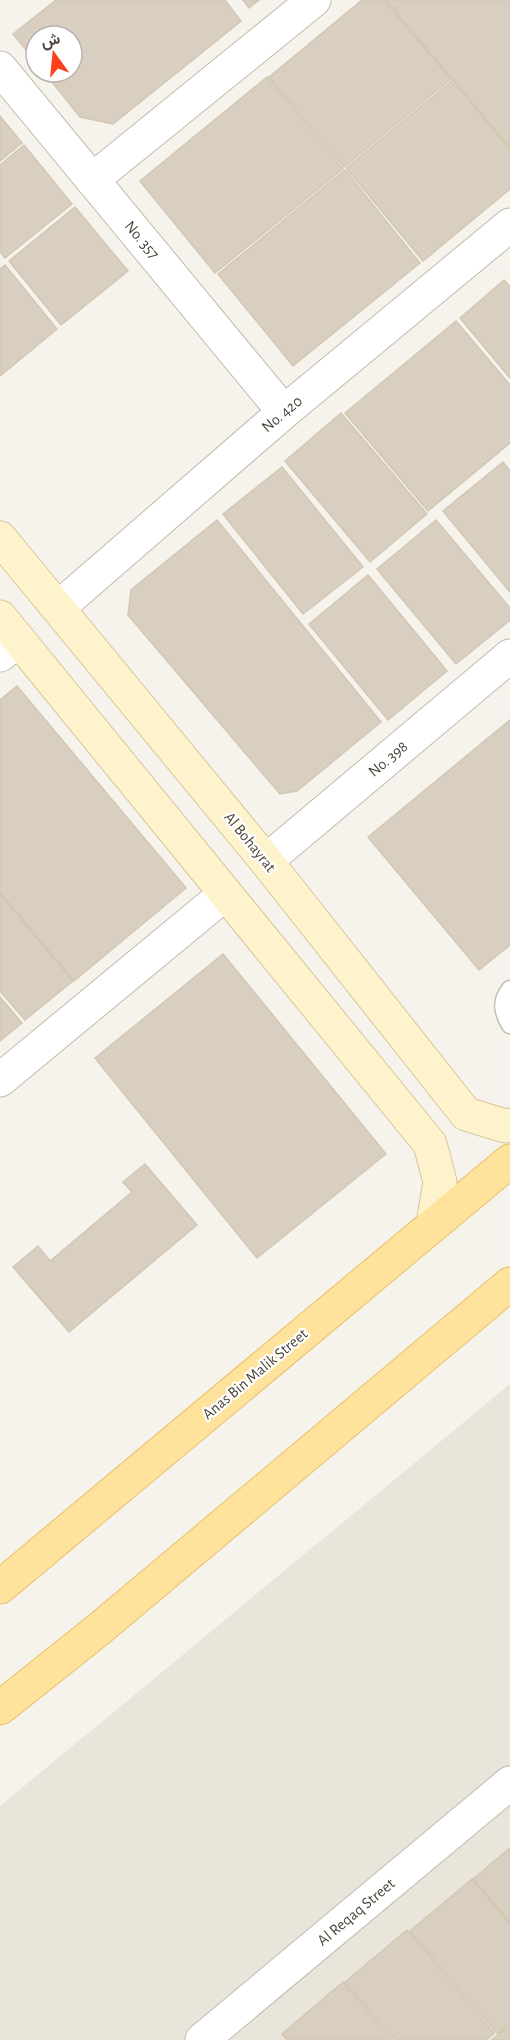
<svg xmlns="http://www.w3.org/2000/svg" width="510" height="2040" font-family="'Alegreya Sans',Vazirmatn,sans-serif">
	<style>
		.residential { fill: #eae5da }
		.building { fill: #d8cfc1; stroke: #d3c7b4; stroke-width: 1.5 }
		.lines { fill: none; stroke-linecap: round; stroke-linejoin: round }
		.lane-casing { stroke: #c2bbae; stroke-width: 19 }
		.street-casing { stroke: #c2bbae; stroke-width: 35 }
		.secondary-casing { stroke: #d6c79b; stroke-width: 35 }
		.primary-casing { stroke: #e6c16a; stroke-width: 35 }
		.lane { stroke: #fff; stroke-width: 16 }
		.street { stroke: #fff; stroke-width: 33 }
		.secondary { stroke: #fff3cd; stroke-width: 33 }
		.primary { stroke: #ffe39c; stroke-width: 33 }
		.labels { text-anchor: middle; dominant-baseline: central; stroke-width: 4.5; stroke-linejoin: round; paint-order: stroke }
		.street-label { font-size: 16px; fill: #4b4439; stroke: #fff }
	</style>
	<rect width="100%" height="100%" fill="#f6f3ec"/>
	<polygon class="residential" points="510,1384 510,2040 0,2040 0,1806"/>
	<g class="building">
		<polygon points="56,0 225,0 241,21 113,124 80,117 44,72 72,72 72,36 36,36 36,62 13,34"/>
		<polygon points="243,0 259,0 249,8"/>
		<polygon points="362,0 384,0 451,79 344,167 269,77"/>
		<polygon points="386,0 510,0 510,148"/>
		<polygon points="267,77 343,169 215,273 140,181"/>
		<polygon points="453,80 510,150 510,189 423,261 346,168"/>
		<polygon points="0,116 22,143 0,161"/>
		<polygon points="24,145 72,204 5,258 0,252 0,165"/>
		<polygon points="345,170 420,263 293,366 218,274"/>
		<polygon points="75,207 128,271 61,325 9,261"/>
		<polygon points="5,265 57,329 0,376 0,269"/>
		<polygon points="504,280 510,287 510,378 460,318"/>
		<polygon points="456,321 510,385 510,443 428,511 345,413"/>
		<polygon points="341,413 427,514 370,562 285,461"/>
		<polygon points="503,462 510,471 510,592 443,511"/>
		<polygon points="282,467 363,567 303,614 223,514"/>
		<polygon points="217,520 381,722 297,791 280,794 128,615 131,590"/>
		<polygon points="436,520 510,608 510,620 456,664 377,569"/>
		<polygon points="368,575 447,671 388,720 309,624"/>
		<polygon points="17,686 186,888 74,981 0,892 0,700"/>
		<polygon points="510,720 510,945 479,970 368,837"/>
		<polygon points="0,894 73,981 25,1020 0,991"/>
		<polygon points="223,954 386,1154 257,1258 95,1058"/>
		<polygon points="0,997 22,1023 0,1041"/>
		<polygon points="145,1164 197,1225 69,1332 13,1267 38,1246 50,1261 132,1192 123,1182"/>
		<polygon points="510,1848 510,1922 473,1879"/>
		<polygon points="472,1879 510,1924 510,2023 498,2034 410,1931"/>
		<polygon points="407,1930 494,2033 486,2040 395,2040 345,1982"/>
		<polygon points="343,1982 392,2040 287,2040 282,2034"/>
		<polygon points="510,2026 510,2040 492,2040"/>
	</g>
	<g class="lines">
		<g class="lane-casing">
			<path id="lane" d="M510,989C500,1001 502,1012 510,1025"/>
		</g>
		<g class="street-casing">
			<g id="street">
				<polyline points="0,68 284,412"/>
				<polyline points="92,180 314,0"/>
				<polyline points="58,608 284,412 510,225"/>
				<polyline points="0,655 19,640"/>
				<polyline points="266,861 510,656"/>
				<polyline points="0,1080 225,894"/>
				<polyline points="202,2040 510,1783"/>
			</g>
		</g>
		<g class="secondary-casing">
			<g id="secondary">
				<polyline points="0,538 266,861 466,1114 505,1126 510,1125"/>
				<polyline points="0,617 430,1144 440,1182 433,1224"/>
			</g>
		</g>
		<g class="primary-casing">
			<g id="primary">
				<polyline points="0,1587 510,1161"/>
				<polyline points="0,1708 98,1630 510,1284"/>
			</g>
		</g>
		<use href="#lane" class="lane"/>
		<use href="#street" class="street"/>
		<use href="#secondary" class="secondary"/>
		<use href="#primary" class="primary"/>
	</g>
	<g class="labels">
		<g class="street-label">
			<text transform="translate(142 240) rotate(50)">No. 357</text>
			<text transform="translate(282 414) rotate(-40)">No. 420</text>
			<text transform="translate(388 759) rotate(-40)">No. 398</text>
			<text transform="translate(250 842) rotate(51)">Al Bohayrat</text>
			<text transform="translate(255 1374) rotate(-40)">Anas Bin Malik Street</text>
			<text transform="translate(356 1912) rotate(-40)">Al Reqaq Street</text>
		</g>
	</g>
	<g transform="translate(54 54) rotate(345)"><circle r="28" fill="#ffffff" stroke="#b7b4b0" stroke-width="1.5"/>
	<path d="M0-4.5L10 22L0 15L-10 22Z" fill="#fc3f1d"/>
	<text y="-9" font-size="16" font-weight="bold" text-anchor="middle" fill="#4b4439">ش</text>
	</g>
</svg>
